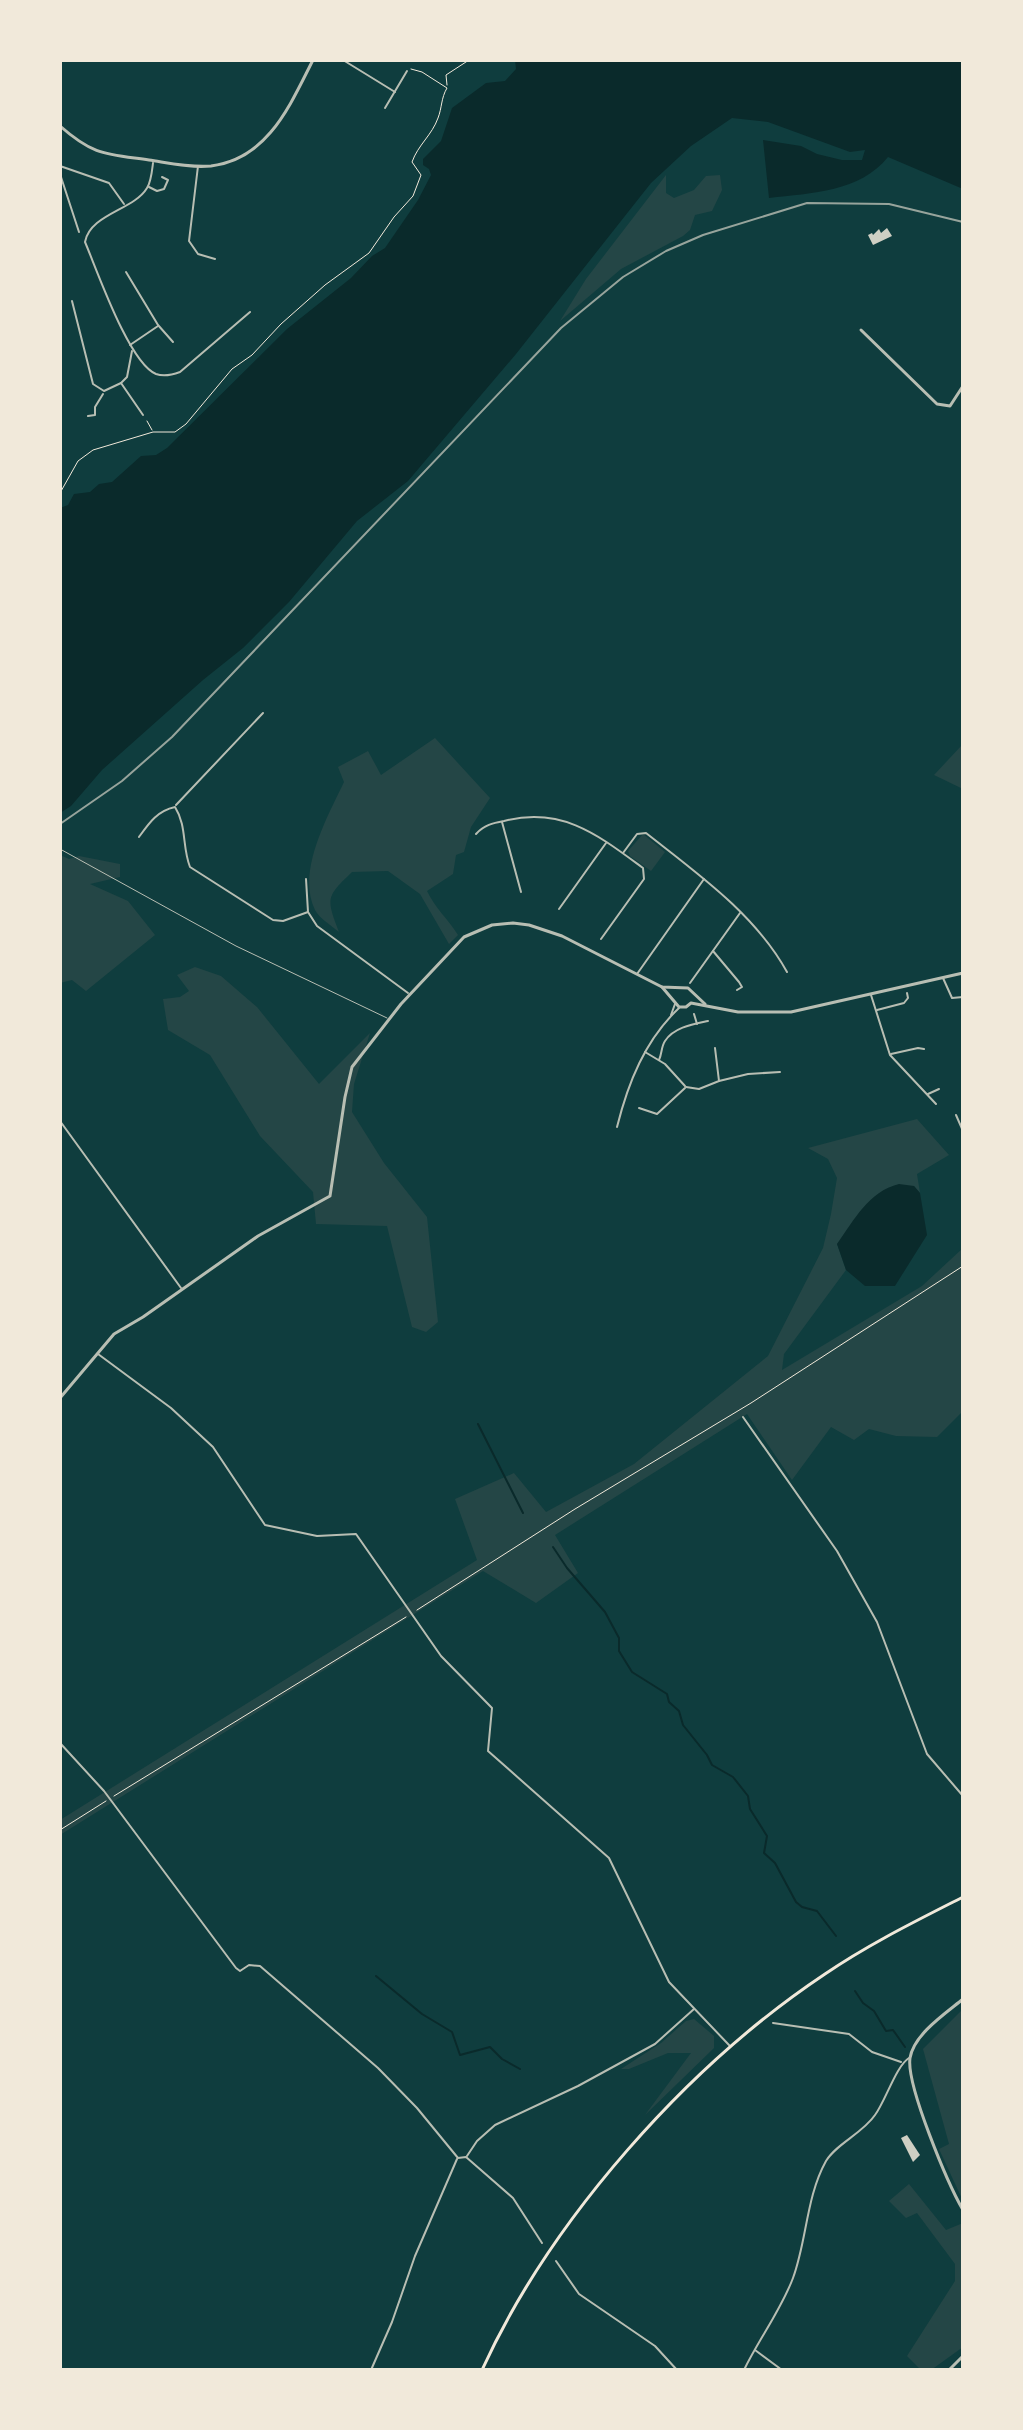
<svg xmlns="http://www.w3.org/2000/svg" width="1023" height="2430" font-family="'DejaVu Sans',sans-serif">
	<style>
		.green { fill: #244646 }
		.water { fill: #0a2a2b }
		.lines { fill: none; stroke-linecap: round; stroke-linejoin: round }
		.stream { stroke: #0a2a2b; stroke-width: 2 }
		.building { fill: #cfcfc3 }
		.path { stroke: #f1e9da; stroke-width: 1 }
		.service { stroke: #b8beb3; stroke-width: 1 }
		.minor { stroke: #b8beb3; stroke-width: 2 }
		.tertiary { stroke: #b8beb3; stroke-width: 3 }
		.secondary { stroke: #f1e9da; stroke-width: 3 }
		.rail { stroke: #97a49c; stroke-width: 2 }
	</style>
	<rect width="100%" height="100%" fill="#0f3d3e"/>
	<g class="green">
		<polygon points="666,175 666,193 674,198 694,190 706,176 720,175 722,190 712,211 695,215 690,230 683,236 621,269 560,321 586,279"/>
		<path d="M435,738L490,798L471,827L464,852L456,855L453,874L427,891C435,908 448,919 458,935L449,944L420,894L388,871L352,872C326,897 326,898 339,932C332,926 319,918 315,910C296,872 328,816 344,782L338,767L368,751L381,775Z"/>
		<polygon points="963,744 963,789 934,775"/>
		<polygon points="643,834 665,852 651,871 630,856 628,851"/>
		<polygon points="60,855 69,859 79,856 120,864 120,877 90,884 128,901 155,935 86,991 72,980 60,983"/>
		<polygon points="195,967 221,976 257,1007 319,1084 370,1033 354,1084 352,1112 384,1163 427,1217 438,1322 426,1332 412,1327 387,1226 316,1224 313,1192 260,1136 210,1055 168,1030 163,999 180,997 189,991 177,975"/>
		<polygon points="917,1119 949,1155 917,1174 920,1193 914,1186 837,1244 846,1270 784,1354 782,1370 922,1286 963,1248 963,1411 937,1437 896,1436 869,1429 854,1440 831,1427 792,1480 747,1414 555,1535 578,1573 536,1603 483,1571 60,1835 60,1820 477,1560 455,1499 514,1473 546,1512 634,1464 768,1356 823,1248 831,1214 837,1178 828,1159 808,1148"/>
		<polygon points="963,2009 963,2201 939,2149 949,2144 923,2049"/>
		<polygon points="694,2019 714,2036 714,2048 645,2115 691,2053 668,2053 629,2069 621,2069 661,2043 686,2021"/>
		<polygon points="909,2184 946,2230 963,2223 963,2347 931,2370 921,2370 907,2356 955,2281 955,2264 917,2213 906,2218 889,2201"/>
	</g>
	<g class="water">
		<path d="M515,60H963V189L888,157C860,192 812,193 769,198L763,140L801,146L817,154L842,160H862L865,150L850,152L768,122L732,118L691,146L651,183L516,354L408,481L357,521L289,602L243,648L203,680L102,770L71,806L60,813V508L68,505L74,494L90,492L99,484L112,482L141,456L156,455L167,448L287,329L351,278L372,256L385,248L418,200L431,175L429,169L423,165V159L441,141L452,108L486,83L505,81L516,69Z"/>
		<path d="M899,1184L914,1186L920,1193L927,1235L895,1286H865L846,1270L837,1244C855,1219 868,1192 899,1184Z"/>
	</g>
	<g class="lines">
		<g class="stream">
			<polyline points="478,1424 523,1513"/>
			<polyline points="553,1547 567,1568 605,1612 619,1638 619,1651 632,1672 667,1694 669,1702 679,1711 683,1725 707,1755 712,1765 733,1777 748,1796 750,1809 767,1836 764,1853 775,1863 796,1902 802,1907 817,1911 836,1936"/>
			<polyline points="376,1976 422,2014 452,2032 460,2055 490,2047 502,2059 520,2069"/>
			<polyline points="855,1991 863,2003 874,2011 886,2031 893,2030 905,2047"/>
		</g>
	</g>
	<g class="building">
		<polygon points="887,228 892,236 873,245 868,235 872,233 873,235 879,229 881,233"/>
		<polygon points="907,2135 920,2155 913,2162 901,2138"/>
	</g>
	<g class="lines">
		<g class="path">
			<polyline points="447,85 446,75 469,60"/>
			<polyline points="147,421 152,430"/>
			<path d="M60,493L78,461L93,450L153,432H175L186,424L232,369L252,355L281,324L325,285L369,253L394,217L413,196L421,175L412,162C418,145 432,135 438,118C442,108 441,98 447,88L422,72L411,69"/>
			<polyline points="417,1610 575,1509 751,1403 963,1266"/>
			<polyline points="114,1796 406,1617"/>
			<polyline points="60,1830 106,1801"/>
		</g>
		<polyline class="service" points="60,849 236,946 387,1018"/>
		<g class="minor">
			<polyline points="343,60 395,92"/>
			<polyline points="385,108 407,71"/>
			<path d="M153,163C152,171 151,182 147,188C134,210 90,214 85,242C97,270 129,363 156,374C164,377 172,375 180,372L250,312"/>
			<polyline points="60,166 109,183 124,204"/>
			<polyline points="198,166 189,241 198,254 215,259"/>
			<polyline points="60,174 79,232"/>
			<polyline points="149,187 157,191 164,189 168,180 162,177"/>
			<polyline points="126,272 158,325 173,342"/>
			<polyline points="72,301 93,384 104,391 121,383"/>
			<polyline points="130,345 158,326"/>
			<polyline points="132,351 127,377 121,383 143,415"/>
			<polyline points="60,389 60,405"/>
			<polyline points="88,416 95,415 95,407 103,394"/>
			<polyline points="176,805 263,713"/>
			<polyline points="502,822 521,892"/>
			<path d="M476,834C484,825 493,823 504,821C562,806 598,835 643,868L644,879L601,939"/>
			<path d="M139,837C149,823 157,811 175,807C187,826 182,847 190,867L273,920L283,921L308,912"/>
			<path d="M623,853L637,834L646,833C698,874 755,914 787,972"/>
			<polyline points="306,879 308,912 317,926 408,993"/>
			<polyline points="559,909 606,843"/>
			<polyline points="713,951 739,982 742,987 737,990"/>
			<polyline points="637,974 704,879"/>
			<polyline points="943,978 952,998 963,997"/>
			<polyline points="690,983 740,913"/>
			<polyline points="871,995 890,1055 936,1104"/>
			<polyline points="877,1010 904,1003 908,998 907,993"/>
			<polyline points="694,1014 697,1024"/>
			<polyline points="671,1015 675,1004"/>
			<polyline points="645,1052 665,1064 685,1086"/>
			<polyline points="891,1054 918,1048 924,1049"/>
			<path d="M659,1060C662,1054 661,1047 665,1041C674,1027 694,1024 708,1021"/>
			<polyline points="719,1081 748,1074 780,1072"/>
			<polyline points="686,1087 699,1089 719,1081 715,1048"/>
			<polyline points="928,1094 939,1089"/>
			<polyline points="639,1108 657,1114 685,1088"/>
			<polyline points="956,1115 963,1131"/>
			<polyline points="60,1121 181,1288"/>
			<path d="M617,1127C628,1083 645,1040 679,1008"/>
			<polyline points="98,1354 171,1408 213,1447 265,1525 317,1536 356,1534 441,1656 492,1708 488,1751 609,1858 669,1982 729,2045"/>
			<polyline points="743,1417 837,1551 877,1622 927,1754 963,1796"/>
			<polyline points="60,1743 104,1791 236,1968 240,1971 249,1965 260,1966 378,2068 417,2108 458,2158 466,2157 513,2198 542,2243"/>
			<polyline points="773,2023 849,2034 872,2052 901,2062"/>
			<polyline points="467,2156 477,2141 495,2125 578,2086 655,2044 694,2009"/>
			<polyline points="556,2261 579,2294 655,2346 677,2370"/>
			<polyline points="755,2350 782,2370"/>
			<polyline points="371,2370 392,2322 415,2256 457,2159"/>
			<path d="M744,2370C759,2339 781,2310 793,2278C807,2240 806,2197 826,2161C836,2144 863,2133 875,2115C886,2100 896,2066 909,2058"/>
		</g>
		<g class="tertiary">
			<path d="M60,126C94,156 106,154 149,160C169,163 191,168 211,166C268,159 290,105 313,60"/>
			<polyline points="861,330 937,404 950,406 963,386"/>
			<polyline points="662,987 679,1007 686,1007 691,1003 738,1012 791,1012 963,973"/>
			<polyline points="60,1398 114,1334 143,1317 258,1236 330,1196 345,1097 352,1067 401,1004 464,937 492,925 513,923 529,925 562,936 662,987 688,988 705,1004"/>
			<path d="M963,1999C946,2013 914,2034 910,2058C906,2085 948,2184 963,2210"/>
			<polyline points="949,2370 963,2356"/>
		</g>
		<path class="secondary" d="M482,2370C551,2219 687,2066 825,1974C869,1944 916,1921 963,1897"/>
		<polyline class="rail" points="60,824 122,781 172,737 561,328 623,277 666,251 703,235 807,203 889,204 963,222"/>
	</g>
	<rect width="1023" height="2430" fill="none" stroke="#f1e9da" stroke-width="124"/>
</svg>
